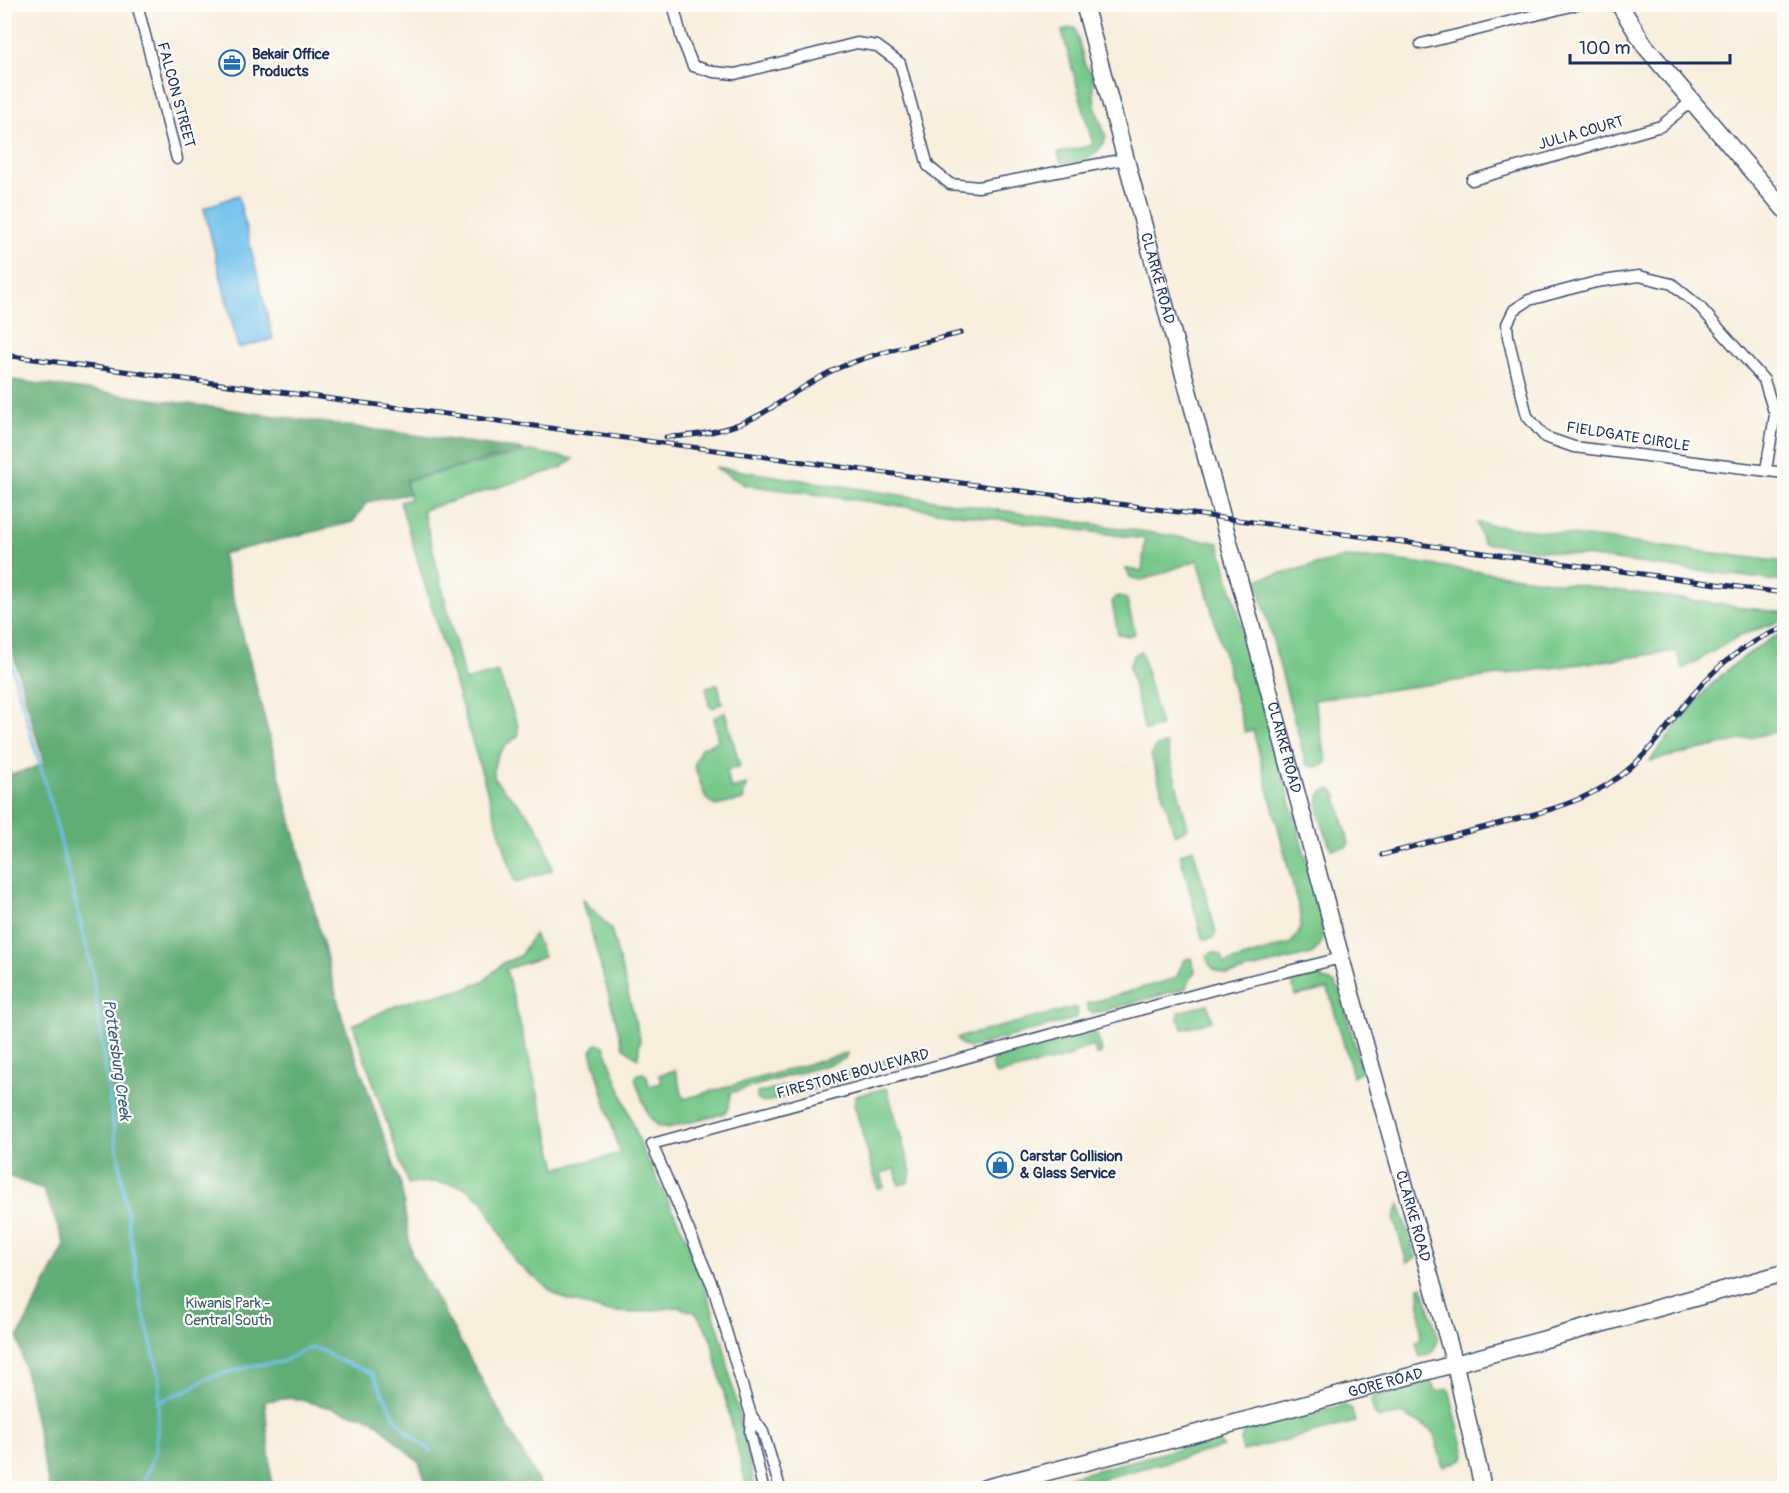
<svg xmlns="http://www.w3.org/2000/svg" width="1789" height="1493" font-family="Pangolin,sans-serif">
	<style>
		.green { fill: #77c889; stroke: #497c74; stroke-width: 1.5 }
		.forest { fill: #61ac75; stroke: #3e6e6a; stroke-width: 1.5 }
		.water { fill: #71c1ec; stroke: #4678a5; stroke-width: 1.5 }
		.lines { fill: none; stroke-linecap: round; stroke-linejoin: round }
		.stream { stroke: #71c1ec; stroke-width: 3 }
		.street-casing { stroke: #3c4c71; stroke-width: 13 }
		.secondary-casing { stroke: #3c4c71; stroke-width: 19 }
		.street { stroke: #fff; stroke-width: 10 }
		.secondary { stroke: #fff; stroke-width: 16 }
		.rail-casing { stroke: #1b2f5e; stroke-width: 5 }
		.rail { stroke: #fdfcf7; stroke-width: 3; stroke-dasharray: 9; stroke-linecap: butt }
		.labels { text-anchor: middle; dominant-baseline: central; stroke-width: 4.5; stroke-linejoin: round; paint-order: stroke }
		.poi-label { font-size: 15px; font-weight: bold; fill: #1b2f5e; stroke: #fdfcf7; text-anchor: start }
		.street-label { font-size: 15px; fill: #1b2f5e; stroke: #fdfcf7 }
		.park-label { font-size: 15px; fill: #375d6b; stroke: #fdfcf7 }
		.water-label { font-size: 16px; font-style: italic; fill: #355b89; stroke: #fdfcf7 }
	</style>
	<rect width="100%" height="100%" fill="#fdfcf7"/>
	<filter id="ink" filterUnits="userSpaceOnUse"><feTurbulence type="fractalNoise" baseFrequency=".0167" numOctaves="2"/><feDisplacementMap in="SourceGraphic" scale="12" xChannelSelector="R" yChannelSelector="G"/><feConvolveMatrix kernelMatrix="1 2 1 2 8 2 1 2 1" color-interpolation-filters="sRGB"/></filter>
	<filter id="wash" filterUnits="userSpaceOnUse"><feTurbulence type="fractalNoise" baseFrequency=".008" numOctaves="4" result="noise"/><feDisplacementMap in="SourceGraphic" scale="24" xChannelSelector="R" yChannelSelector="G"/><feGaussianBlur stdDeviation="1.35" result="paint"/><feColorMatrix in="noise" values="0 0 0 0 0 0 0 0 0 0 0 0 0 0 0 0 0 1.4 0 .05"/><feComposite in="paint" operator="in"/></filter>
	<g filter="url(#wash)">
		<rect width="100%" height="100%" fill="#f8eedd"/>
		<g class="green">
			<path d="M1069,28H1075L1085,65L1092,74L1095,106L1106,138C1097,158 1083,164 1061,162L1058,153L1093,145L1062,31Z"/>
			<path d="M530,451L573,459L561,468L423,510L465,681L498,672L518,726V736C502,748 490,758 495,780C527,814 543,822 552,870L515,883L400,502L410,499L406,481Z"/>
			<path d="M715,467L1219,543L1322,917C1324,932 1325,945 1311,954L1228,975C1216,972 1210,969 1206,956L1213,952L1222,955L1224,964L1291,943L1299,933L1301,917L1253,730L1245,732L1198,560L1140,581L1130,577L1126,569L1142,571L1145,539L745,485Z"/>
			<polygon points="1477,523 1784,562 1784,582 1483,543"/>
			<path d="M1348,557L1387,559L1784,613V620L1741,635L1683,669L1676,651L1314,700L1327,763C1320,768 1314,768 1306,764L1257,581L1261,578Z"/>
			<polygon points="1121,596 1127,600 1135,633 1129,636 1118,634 1112,602 1115,597"/>
			<path d="M1784,633V730L1650,761C1684,715 1710,677 1760,646C1768,641 1776,635 1784,633Z"/>
			<polygon points="1141,651 1161,727 1145,731 1129,667 1133,656"/>
			<polygon points="718,684 722,703 713,708 709,706 706,687"/>
			<polygon points="725,712 740,766 726,771 731,789 746,785 743,800 715,806 706,799 694,765 701,748 718,741 714,718"/>
			<polygon points="1166,744 1188,828 1175,835 1151,755 1157,746"/>
			<path d="M1331,789L1336,794L1349,843L1346,847L1331,849C1326,833 1305,792 1331,789Z"/>
			<polygon points="1193,848 1216,932 1213,938 1206,940 1202,937 1180,855"/>
			<polygon points="582,898 611,929 640,1039 638,1058 623,1047"/>
			<polygon points="534,934 544,957 506,969 557,1168 620,1154 591,1051 596,1044 604,1046 643,1151 685,1235 704,1284 723,1343 755,1488 747,1488 710,1335 696,1313 678,1307 630,1313 603,1311 559,1297 515,1262 483,1201 462,1186 434,1182 408,1184 353,1025 395,1006 423,997 466,989 485,980 503,963 520,956"/>
			<polygon points="1192,958 1195,971 1186,988 1093,1014 1088,1010 1086,1004 1176,978 1184,960"/>
			<polygon points="1322,975 1322,979 1334,983 1340,990 1362,1071 1353,1076 1328,989 1295,996 1292,982"/>
			<polygon points="1208,1004 1212,1021 1183,1029 1178,1019 1179,1012"/>
			<polygon points="1075,1007 1078,1010 1075,1019 969,1048 959,1043 957,1038"/>
			<polygon points="1094,1032 1097,1035 1102,1051 1100,1055 1096,1055 1094,1046 1071,1053 1072,1056 996,1075 993,1069 993,1060"/>
			<polygon points="912,1052 917,1052 918,1057 913,1062 881,1070 877,1067 877,1062"/>
			<polygon points="848,1053 846,1058 837,1062 730,1093 729,1107 725,1113 668,1128 658,1126 648,1115 635,1079 638,1074 643,1073 647,1076 649,1086 661,1083 659,1075 675,1070 684,1099"/>
			<polygon points="846,1071 850,1072 847,1080 763,1103 757,1099 757,1093"/>
			<polygon points="887,1088 911,1172 909,1182 899,1185 895,1169 881,1173 884,1187 878,1189 854,1104 855,1096"/>
			<polygon points="1399,1204 1416,1258 1407,1263 1394,1218"/>
			<polygon points="1423,1286 1437,1334 1437,1343 1433,1352 1420,1357 1416,1342 1421,1338 1419,1287"/>
			<polygon points="1430,1381 1437,1391 1449,1389 1465,1455 1463,1459 1443,1467 1433,1431 1402,1414 1379,1418 1375,1415 1371,1402 1373,1397"/>
			<path d="M1343,1405L1351,1408L1355,1422L1243,1451C1239,1441 1241,1437 1247,1428Z"/>
			<polygon points="1216,1439 1223,1447 1068,1488 1027,1488"/>
		</g>
		<polygon class="forest" points="5,379 525,450 406,480 409,494 367,502 353,522 222,554 342,1017 401,1185 411,1253 542,1488 428,1488 419,1463 373,1419 293,1398 265,1401 272,1488 49,1488 18,1337 65,1245 43,1189 4,1175 5,760 11,775 44,764 5,625"/>
		<polygon class="water" points="238,195 273,339 238,348 204,208"/>
		<g class="lines">
			<g class="stream">
				<polyline points="4,639 53,811 92,969 108,1090 141,1303 160,1378 156,1450 141,1488"/>
				<polyline points="158,1402 187,1390 210,1377 257,1365 282,1362 307,1348 321,1350 338,1360 372,1373 395,1417 408,1433 431,1451"/>
			</g>
		</g>
	</g>
	<g filter="url(#ink)">
		<g class="lines">
			<g class="street-casing">
				<g id="street">
					<polyline points="137,4 177,159"/>
					<polyline points="673,4 682,39 693,66 714,72 735,74 857,43 877,46 900,63 928,166 950,184 978,187 1125,159"/>
					<polyline points="1421,44 1579,4"/>
					<polyline points="1472,180 1661,126 1692,101"/>
					<polyline points="1766,470 1775,415 1764,380 1700,307 1672,284 1639,276 1596,282 1529,300 1514,310 1507,324 1508,337 1527,416 1545,437 1574,447 1784,473"/>
					<polyline points="751,1415 763,1432 780,1488"/>
					<polyline points="763,1488 750,1432 751,1415 713,1287 652,1144 1212,990 1341,958"/>
				</g>
			</g>
			<g class="secondary-casing">
				<g id="secondary">
					<path id="s1" d="M1084,4L1341,958L1455,1365L1483,1488"/>
					<polyline points="1619,4 1645,46 1784,209"/>
					<path id="s2" d="M985,1488C1253,1420 1519,1347 1784,1273"/>
				</g>
			</g>
			<use href="#street" class="street"/>
			<use href="#secondary" class="secondary"/>
			<g class="rail-casing">
				<g id="rail">
					<polyline points="4,355 1784,593"/>
					<path d="M666,437C700,436 733,430 763,413C787,399 808,382 834,370C874,352 919,344 961,333"/>
					<path d="M1382,855C1420,845 1458,834 1497,824C1539,813 1584,803 1620,776C1651,753 1671,720 1696,691C1719,663 1750,640 1784,628"/>
				</g>
			</g>
			<use href="#rail" class="rail"/>
		</g>
	</g>
	<defs>
		<g id="office-ring" transform="scale(1.35)"><circle r="9.5" fill="#fdfcf7" stroke="#1f6fb2" stroke-width="1.5"/><path d="M-6-3h4V-5.5h4V-3h4V5H-6ZM-1-4.5V-3h2v-1.5ZM-6 0V1H6V0Z" fill="#1f6fb2"/></g>
		<g id="shop-ring" transform="scale(1.35)"><circle r="9.5" fill="#fdfcf7" stroke="#1f6fb2" stroke-width="1.5"/><path d="M-5-2.5h2.3a2.7 3.5 0 0 1 5.4 0H5L5.5 6h-11ZM-1.5-2.5h3a1.5 2.3 0 0 0-3 0Z" fill="#1f6fb2"/></g>
	</defs>
	<g fill-rule="evenodd">
		<use href="#office-ring" x="232" y="63"/>
		<use href="#shop-ring" x="1000" y="1165"/>
	</g>
	<g class="labels">
		<g class="poi-label">
			<text x="252" y="54">Bekair Office<tspan x="252" dy="17">Products</tspan></text>
			<text x="1020" y="1156">Carstar Collision<tspan x="1020" dy="17">&amp; Glass Service</tspan></text>
		</g>
		<g class="street-label">
			<text transform="translate(176 95) rotate(75)">FALCON STREET</text>
			<text transform="translate(1581 133) rotate(-16)">JULIA COURT</text>
			<text stroke="none"><textPath href="#s1" startOffset="284">CLARKE ROAD</textPath></text>
			<text transform="translate(1628 437) rotate(9)">FIELDGATE CIRCLE</text>
			<text stroke="none"><textPath href="#s1" startOffset="770">CLARKE ROAD</textPath></text>
			<text transform="translate(853 1074) rotate(-15)">FIRESTONE BOULEVARD</text>
			<text stroke="none"><textPath href="#s1" startOffset="1256">CLARKE ROAD</textPath></text>
			<text stroke="none"><textPath href="#s2" startOffset="414">GORE ROAD</textPath></text>
		</g>
		<g class="park-label">
			<text x="228" y="1303">Kiwanis Park -<tspan x="228" dy="17">Central South</tspan></text>
		</g>
		<g class="water-label">
			<text transform="translate(117 1060) rotate(82)">Pottersburg Creek</text>
		</g>
	</g>
	<rect width="1789" height="1493" fill="none" stroke="#fdfcf7" stroke-width="24"/>
	<path d="M1570 54v9h160v-9" fill="none" stroke="#1b2f5e" stroke-width="3"/>
	<text x="1579" y="54" font-size="18" fill="#1b2f5e" stroke="#fdfcf7" stroke-width="4.5" paint-order="stroke">100 m</text>
</svg>
